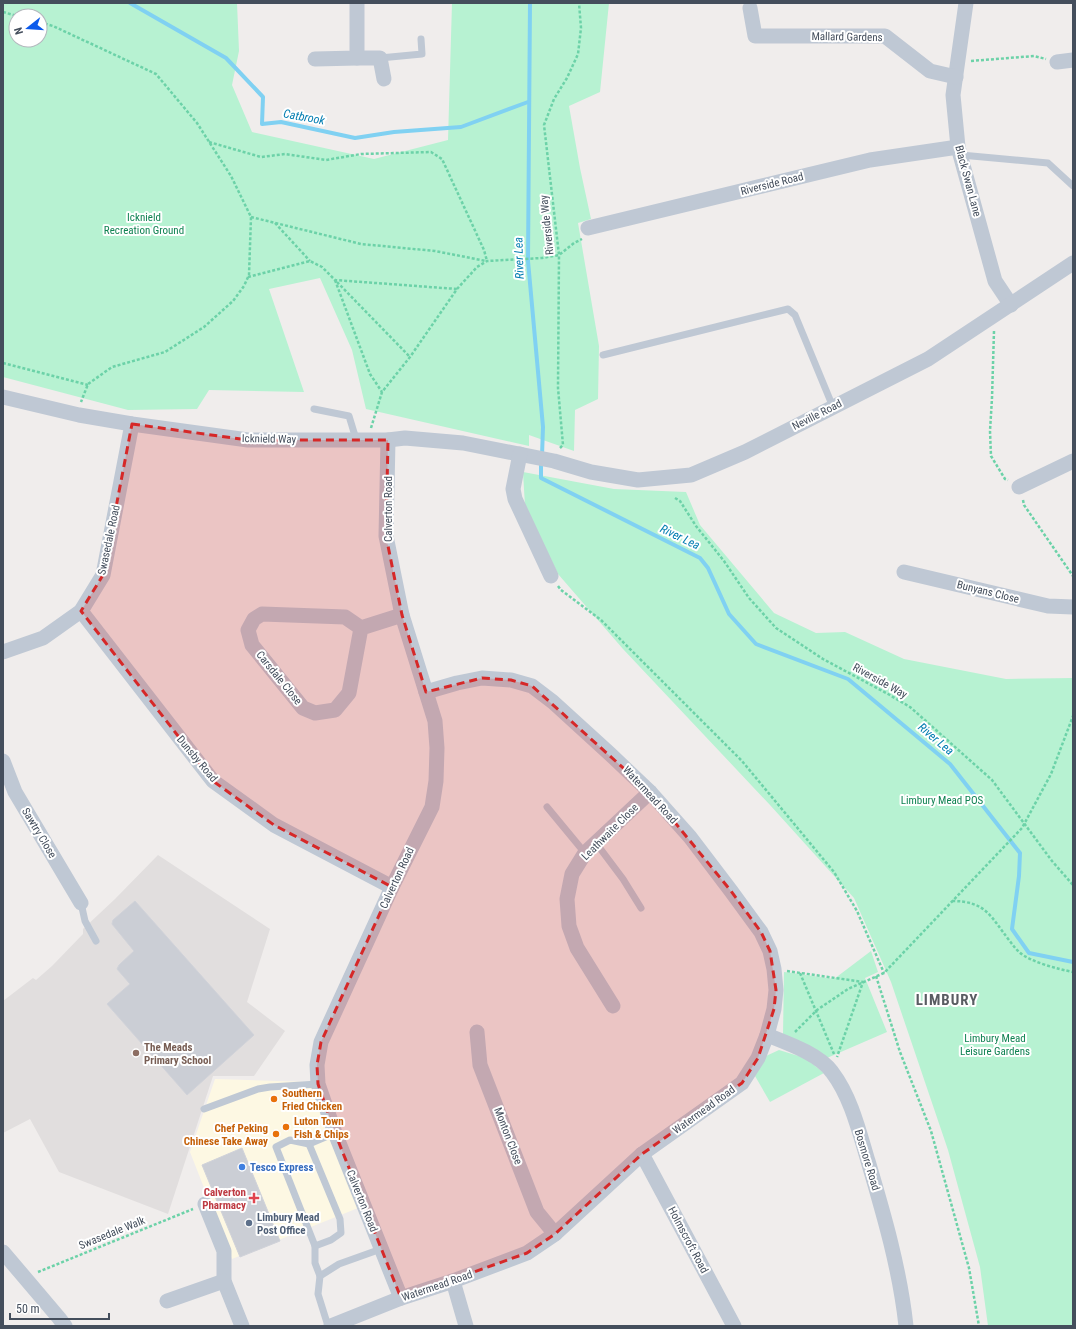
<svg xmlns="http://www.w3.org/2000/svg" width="1076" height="1329" font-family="'Roboto Condensed',sans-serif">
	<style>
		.commercial { fill: #fdf8e3 }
		.education { fill: #e1dede }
		.green { fill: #b7f2d2; fill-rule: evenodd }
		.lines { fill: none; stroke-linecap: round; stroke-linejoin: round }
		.stream { stroke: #80d1f2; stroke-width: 4 }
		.building { fill: #cbced5; stroke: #d0d2d9 }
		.path { stroke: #6cd2a8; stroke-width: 2.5; stroke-dasharray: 3 2; stroke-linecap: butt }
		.lane { stroke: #bfc8d4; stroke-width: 7 }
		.street { stroke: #bfc8d4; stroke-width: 15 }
		.marked { fill: #d62828; fill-opacity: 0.2; stroke: #d62828; stroke-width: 3; stroke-dasharray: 8 5; stroke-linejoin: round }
		.education-dot { fill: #8d6e63; stroke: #fff; stroke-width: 1.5 }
		.food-dot { fill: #e8710a; stroke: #fff; stroke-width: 1.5 }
		.shop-dot { fill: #3f7fe0; stroke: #fff; stroke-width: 1.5 }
		.health-dot { fill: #e0444e; stroke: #fff; stroke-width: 1.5 }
		.service-dot { fill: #5c6f8a; stroke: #fff; stroke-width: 1.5 }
		.labels { text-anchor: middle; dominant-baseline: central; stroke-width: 4; stroke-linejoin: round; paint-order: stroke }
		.street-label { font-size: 11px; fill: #444e5c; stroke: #fff }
		.park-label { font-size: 11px; fill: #108252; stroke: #fff }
		.education-label { font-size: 11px; font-weight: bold; fill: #785e54; stroke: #fff; text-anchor: start }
		.food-label { font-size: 11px; font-weight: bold; fill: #c56008; stroke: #fff; text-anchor: start }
		.shop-label { font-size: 11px; font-weight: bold; fill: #366cbe; stroke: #fff; text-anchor: start }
		.health-label { font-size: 11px; font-weight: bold; fill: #be3a42; stroke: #fff; text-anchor: end }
		.service-label { font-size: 11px; font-weight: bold; fill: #4e5e75; stroke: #fff; text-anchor: start }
		.water-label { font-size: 12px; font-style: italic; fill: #027db1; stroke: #fff }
		.district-label { font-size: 15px; font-weight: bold; letter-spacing: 1px; fill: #595c62; stroke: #fff }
	</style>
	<rect width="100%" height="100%" fill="#f0edec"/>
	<polygon class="commercial" points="215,1079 310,1082 358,1208 232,1259 190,1152"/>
	<polygon class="education" points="158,855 270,929 247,1002 285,1031 254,1076 213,1076 168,1214 59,1172 30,1119 3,1133 3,1001 33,978 36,980 52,966 83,934 83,929 115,899"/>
	<g class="green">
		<path d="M3,3H237L239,51L232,85L252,132L374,159L448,140L452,3H609L600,92L569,106L580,168L591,219L578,223L599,346L598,399L575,410L574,451L529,435V446L366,409L352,350L320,278L269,289L304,392L209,390L197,409L128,410L3,377ZM16,16H40V40H16Z"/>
		<polygon points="523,472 614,489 686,492 700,525 774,613 816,633 845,632 904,659 1006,679 1073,678 1073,1326 988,1326 980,1267 948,1150 891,982 854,898 770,805 623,649 558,574 525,506"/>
		<polygon points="871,951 878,972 865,978 887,1032 827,1058 783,1035 784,972 834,979"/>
		<polygon points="779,1050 805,1058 824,1073 770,1102 755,1076 766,1056"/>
	</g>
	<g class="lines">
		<g class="stream">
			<polyline points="130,3 226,58 263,97 262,124 281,122 355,138 394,132 461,127 528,102"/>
			<polyline points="530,3 528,261 543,427 542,456"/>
			<polyline points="541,462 541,478 700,558 708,568 729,614 756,644 848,679 950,764 1020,853 1019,876 1012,929 1029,953 1073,962"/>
		</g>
	</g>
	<g class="building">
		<polygon points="135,901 254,1035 187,1095 107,1004 130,984 117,969 119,965 134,951 112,924 113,920"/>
		<polygon points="242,1148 280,1241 240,1257 202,1165"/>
	</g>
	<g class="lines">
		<g class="path">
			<polyline points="3,12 17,16"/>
			<polyline points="40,22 53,26 156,74 197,123 231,176 251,217 249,275 244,286 233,301 204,327 165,352 112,367 88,384 81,402"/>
			<polyline points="971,61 1034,56 1046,59"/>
			<polyline points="209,142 261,157 285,154 326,160 361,154 431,152 442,159 484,250 487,261"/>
			<polyline points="251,217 361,244 435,251 486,261"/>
			<polyline points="275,223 310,261"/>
			<polyline points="248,277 310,261 322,267 335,280 457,289"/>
			<polyline points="335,280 370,374 382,392"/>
			<polyline points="337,282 410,357"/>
			<polyline points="994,331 992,398 990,431 991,456 1005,479 1008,480"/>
			<polyline points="3,363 88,385"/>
			<polyline points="371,428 382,392 410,357 457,289 477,267 487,261 542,258 559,255 574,243 582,239"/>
			<polyline points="560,448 563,445 558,388 559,255 544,125 554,99 567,78 578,54 581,28 579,3"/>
			<polyline points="675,498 680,501 696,526 724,561 749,598 776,628 823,659 888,694 910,707 927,722 992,780 1052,861 1073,885"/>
			<polyline points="1023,500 1024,505 1073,576"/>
			<polyline points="558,586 561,590 601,620 742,761 834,872 857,911 884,973"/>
			<path d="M952,901C986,901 991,917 1009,940C1012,944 1015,948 1019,952C1030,962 1058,969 1073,972"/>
			<polyline points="787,971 863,982 837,1057"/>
			<polyline points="800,973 834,1054"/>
			<polyline points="876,976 900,1052 931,1131 969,1268 979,1326"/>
			<polyline points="795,1032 817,1010 848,989 884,973 1022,828 1051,774 1073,716"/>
			<polyline points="38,1272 193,1209"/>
		</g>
		<g class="lane">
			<polyline points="380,58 422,54 421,39"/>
			<polyline points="961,155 1048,163 1073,186"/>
			<polyline points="603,355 788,309 795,315 833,407"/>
			<polyline points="314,409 349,416 356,439"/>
			<polyline points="547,807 585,853"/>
			<polyline points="596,843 623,879 641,908"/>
			<polyline points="81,903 85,921 96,941"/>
			<polyline points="204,1109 258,1089 270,1087 318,1084"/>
			<polyline points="309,1144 340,1219 341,1233 331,1240 315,1246"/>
			<polyline points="320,1276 315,1263 315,1246 276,1147 290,1140 309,1144 335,1133"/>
			<polyline points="328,1326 318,1294 320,1276 339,1264 381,1249"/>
		</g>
		<g class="street">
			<polyline points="966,3 953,95 958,147 995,281 1011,305"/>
			<polyline points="750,8 755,36 885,36 930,71 956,77"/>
			<polyline points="357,58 380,58 384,79"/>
			<polyline points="315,59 357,58 357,3"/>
			<polyline points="1057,62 1073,60"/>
			<polyline points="588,228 870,160 958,147"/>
			<polyline points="3,397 79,415 132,424 248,440 388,440 405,438 463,443 554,461 591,472 638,480 691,475 745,452 928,359 1073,263"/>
			<polyline points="388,440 386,536 402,615 435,721 437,748 436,781 432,807 392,887 321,1042 317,1065 318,1084 335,1133 401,1298"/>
			<polyline points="520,454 513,489 515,499 551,576"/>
			<polyline points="1019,487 1073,461"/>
			<polyline points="904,572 1048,606 1073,607"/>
			<polyline points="81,611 213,781 274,825 392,887"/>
			<polyline points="361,628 345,617 262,614 254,619 248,630 252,645 303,708 315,713 335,710 349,693 361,628 402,615"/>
			<polyline points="3,652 43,638 81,611 103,575 132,424"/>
			<polyline points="3,761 15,792 81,903"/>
			<polyline points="613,1006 577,948 569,926 567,899 572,874 585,853 650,792"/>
			<polyline points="477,1032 480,1065 537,1212 555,1234"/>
			<path d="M767,1035C787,1043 819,1054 832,1072C851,1097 859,1131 868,1161C884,1215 900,1270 906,1326"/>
			<polyline points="642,1154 734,1326"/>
			<polyline points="205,1204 224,1251 224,1281 242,1326"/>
			<polyline points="3,1252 59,1318 65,1326"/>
			<polyline points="453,1281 466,1326"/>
			<polyline points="167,1301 224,1281"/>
			<polyline points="331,1326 401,1298 453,1281 527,1253 555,1234 642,1154 742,1083 758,1058 767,1035 774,1009 776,990 774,969 770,951 761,932 731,891 690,837 650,792 610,754 553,702 532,686 511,680 482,678 457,683 426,692"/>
		</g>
	</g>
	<path class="marked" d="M132,424L248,440H388L386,536L402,615L426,692L482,678L511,680L532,686L650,792L731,891L761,932L770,951L776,990L774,1009L758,1058L742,1083L642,1154L555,1234L527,1253L401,1298L335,1133L318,1084L317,1065L321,1042L392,887L274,825L213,781L81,611L103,575Z"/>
	<circle class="education-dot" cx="136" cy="1053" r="4"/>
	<g class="food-dot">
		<circle cx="274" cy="1099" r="4"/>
		<circle cx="286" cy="1127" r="4"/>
		<circle cx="276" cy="1134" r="4"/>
	</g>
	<circle class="shop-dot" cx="242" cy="1167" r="4"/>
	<path class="health-dot" d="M252 1192h4v4h4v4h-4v4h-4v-4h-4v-4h4z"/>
	<circle class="service-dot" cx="249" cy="1223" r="4"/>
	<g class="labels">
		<g class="street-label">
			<text transform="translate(847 37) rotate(1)">Mallard Gardens</text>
			<text transform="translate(968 181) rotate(75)">Black Swan Lane</text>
			<text transform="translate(772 184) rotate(-14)">Riverside Road</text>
			<text transform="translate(547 225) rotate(-96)">Riverside Way</text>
			<text transform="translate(817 415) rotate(-27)">Neville Road</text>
			<text transform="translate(269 439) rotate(1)">Icknield Way</text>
			<text transform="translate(388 509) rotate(-90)">Calverton Road</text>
			<text transform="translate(109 540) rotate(-78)">Swasedale Road</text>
			<text transform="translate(988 592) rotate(14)">Bunyans Close</text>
			<text transform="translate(279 678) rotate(51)">Carsdale Close</text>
			<text transform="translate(880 681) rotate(29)">Riverside Way</text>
			<text transform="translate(197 759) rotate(50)">Dunsby Road</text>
			<text transform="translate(650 795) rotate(47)">Watermead Road</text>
			<text transform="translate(610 832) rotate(-45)">Leathwaite Close</text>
			<text transform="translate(39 833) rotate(59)">Sawtry Close</text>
			<text transform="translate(397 878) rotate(-65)">Calverton Road</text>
			<text transform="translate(704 1110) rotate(-36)">Watermead Road</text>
			<text transform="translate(508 1136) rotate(69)">Monton Close</text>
			<text transform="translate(867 1160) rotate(73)">Bosmore Road</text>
			<text transform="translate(362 1201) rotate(68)">Calverton Road</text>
			<text transform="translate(112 1233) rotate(-22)">Swasedale Walk</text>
			<text transform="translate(688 1240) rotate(62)">Holmscroft Road</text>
			<text transform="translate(437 1286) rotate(-19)">Watermead Road</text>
		</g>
		<g class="park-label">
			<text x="144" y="217">Icknield<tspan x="144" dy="13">Recreation Ground</tspan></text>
			<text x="942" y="800">Limbury Mead POS</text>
			<text x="995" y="1038">Limbury Mead<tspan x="995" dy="13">Leisure Gardens</tspan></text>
		</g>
		<g class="education-label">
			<text x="144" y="1047">The Meads<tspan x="144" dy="13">Primary School</tspan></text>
		</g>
		<g class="food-label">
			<text x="282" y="1093">Southern<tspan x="282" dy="13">Fried Chicken</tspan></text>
			<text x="294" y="1121">Luton Town<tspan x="294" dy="13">Fish &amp; Chips</tspan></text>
			<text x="268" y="1128" text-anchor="end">Chef Peking<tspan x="268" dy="13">Chinese Take Away</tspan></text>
		</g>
		<g class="shop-label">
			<text x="250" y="1167">Tesco Express</text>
		</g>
		<g class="health-label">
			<text x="246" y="1192">Calverton<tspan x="246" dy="13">Pharmacy</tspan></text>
		</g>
		<g class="service-label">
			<text x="257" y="1217">Limbury Mead<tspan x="257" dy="13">Post Office</tspan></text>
		</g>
		<g class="water-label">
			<text transform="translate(304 117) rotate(10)">Catbrook</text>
			<text transform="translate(519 258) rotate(-92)">River Lea</text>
			<text transform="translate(680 537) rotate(26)">River Lea</text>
			<text transform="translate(936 739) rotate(40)">River Lea</text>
		</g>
		<g class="district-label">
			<text x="947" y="1000">LIMBURY</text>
		</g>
	</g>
	<rect width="1076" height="1329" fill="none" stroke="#444e5c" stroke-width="8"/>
	<g transform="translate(28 28) rotate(253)"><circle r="19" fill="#ffffff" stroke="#b4b8be"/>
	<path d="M0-3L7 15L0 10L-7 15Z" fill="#0c5aeb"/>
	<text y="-6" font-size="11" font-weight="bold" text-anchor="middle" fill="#444e5c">N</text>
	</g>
	<path d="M10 1313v6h99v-6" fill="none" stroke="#444e5c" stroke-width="2"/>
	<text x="16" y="1313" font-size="12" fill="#444e5c" stroke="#ffffff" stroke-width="3" paint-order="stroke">50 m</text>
</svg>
